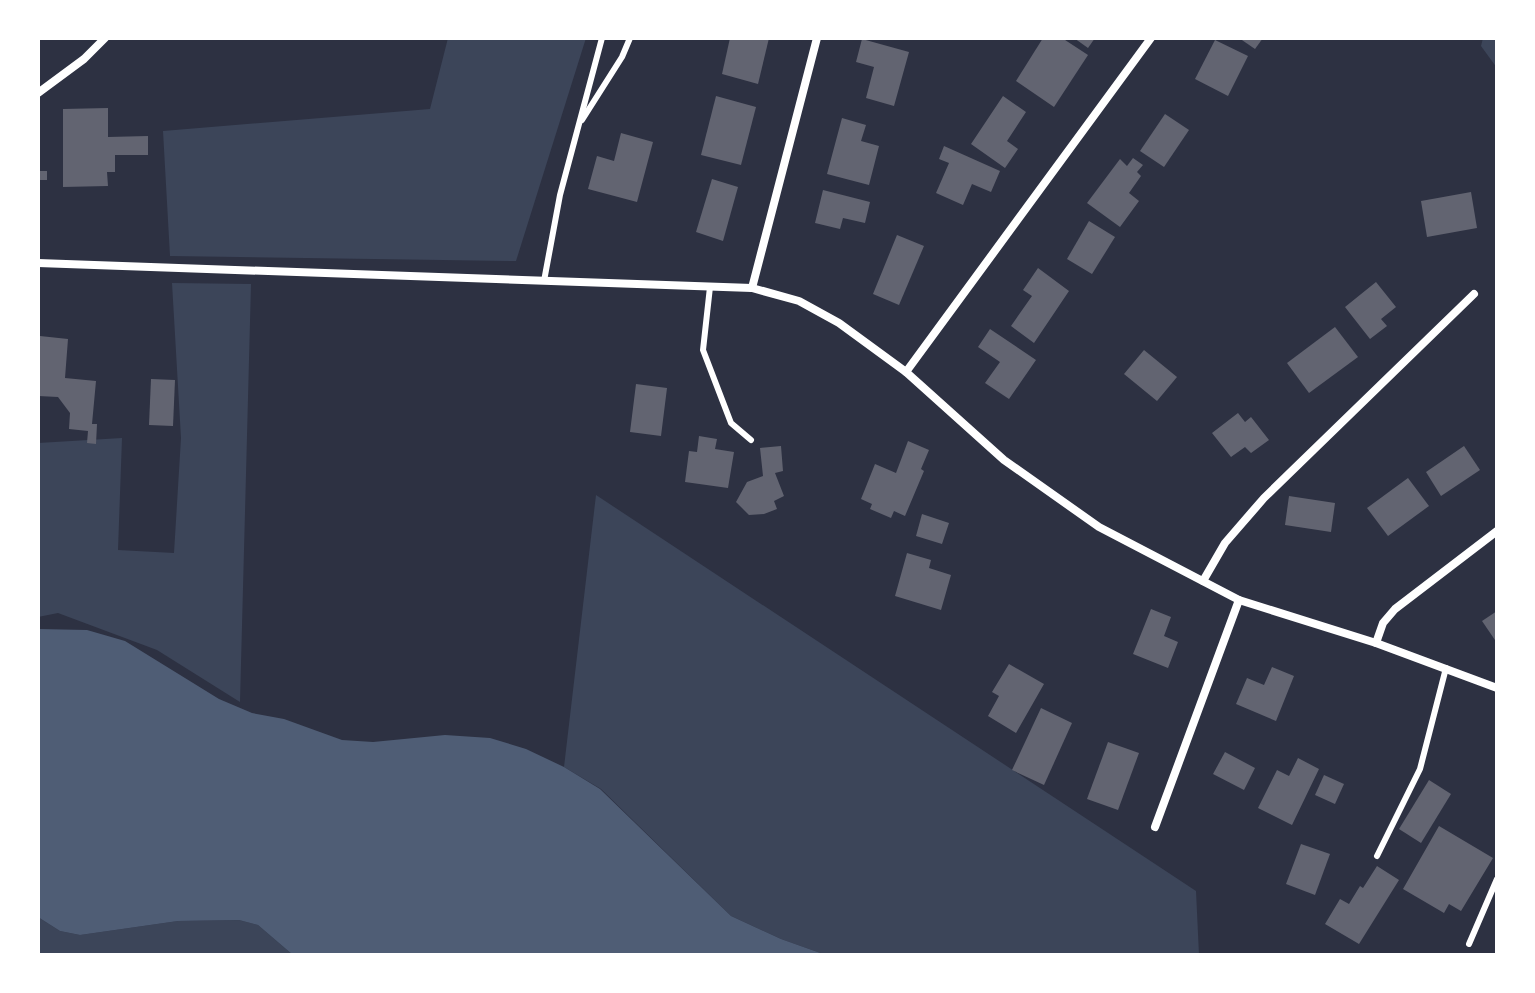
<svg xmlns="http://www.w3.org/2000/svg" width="1535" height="993" font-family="Jost,sans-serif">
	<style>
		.green { fill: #3c4559 }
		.water { fill: #4f5d75 }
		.building { fill: #626471 }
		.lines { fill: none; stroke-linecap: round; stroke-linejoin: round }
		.service { stroke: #fff; stroke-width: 6 }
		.minor { stroke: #fff; stroke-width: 8 }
	</style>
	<rect width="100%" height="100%" fill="#2d3142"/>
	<g class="green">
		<polygon points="448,38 586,38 516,261 170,256 163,131 430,109"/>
		<polygon points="1483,38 1497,38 1497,68 1481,46"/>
		<polygon points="172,283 251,284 240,702 157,650 58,613 38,617 38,443 122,438 118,550 174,553 181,438"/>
		<polygon points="596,495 1196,891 1199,955 826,955 781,939 731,916 601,789 564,767"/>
		<polygon points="38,917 60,931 80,935 178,921 239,920 258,925 293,955 38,955"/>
	</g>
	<polygon class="water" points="38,629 87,630 125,641 219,699 252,713 284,719 342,740 373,742 445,735 490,738 526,749 564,767 600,789 731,916 781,939 826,955 293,955 258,925 239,920 178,921 80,935 60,931 38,917"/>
	<g class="building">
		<polygon points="730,38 769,38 758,84 722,74"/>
		<polygon points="1043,38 1062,38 1088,55 1054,107 1016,81"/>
		<polygon points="1074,38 1095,38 1088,48"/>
		<polygon points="1239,38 1263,38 1255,49"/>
		<polygon points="862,39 909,52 894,106 866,98 874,67 856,62"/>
		<polygon points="1215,40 1248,56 1228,96 1195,79"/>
		<polygon points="716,96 756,107 741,165 701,155"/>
		<polygon points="1003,96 1026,112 1007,141 1018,149 1005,168 971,144"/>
		<polygon points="108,108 108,137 148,136 148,155 115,155 115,172 107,172 108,186 63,187 63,109"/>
		<polygon points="1165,114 1189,130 1164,167 1140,151"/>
		<polygon points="842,118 866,125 861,141 879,146 869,185 827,174"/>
		<polygon points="621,133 653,142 637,202 588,189 597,156 614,161"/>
		<polygon points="944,146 1000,171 991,192 972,184 963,205 936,193 949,163 939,159"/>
		<polygon points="1133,158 1143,165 1137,172 1141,176 1129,193 1139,201 1120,227 1087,203 1120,159 1127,166"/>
		<rect x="38" y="171" width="9" height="9"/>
		<polygon points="712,179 738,187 723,241 696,232"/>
		<polygon points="823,190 870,202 865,223 843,218 840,229 815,223"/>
		<polygon points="1471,192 1477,228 1427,237 1421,201"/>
		<polygon points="1089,221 1115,237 1092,274 1067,259"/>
		<polygon points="897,235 924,246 899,305 873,294"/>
		<polygon points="1038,268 1069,291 1034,343 1011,326 1032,296 1023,290"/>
		<polygon points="1376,282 1396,307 1381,319 1387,326 1370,339 1345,307"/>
		<polygon points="1335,327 1358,357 1309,393 1287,363"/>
		<polygon points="990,329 1036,360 1009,399 985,383 1000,362 978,347"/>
		<polygon points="40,336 68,339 65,378 96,381 92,424 97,424 96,444 87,443 88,431 69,429 70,413 58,397 38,396"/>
		<polygon points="1144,350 1177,377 1157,401 1124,374"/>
		<polygon points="151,379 175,380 173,426 149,425"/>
		<polygon points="636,384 667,388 661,436 630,432"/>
		<polygon points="1238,413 1245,422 1251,417 1269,440 1251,453 1245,447 1231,457 1212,433"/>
		<polygon points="699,436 717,439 715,449 734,452 728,488 685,482 689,451 697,452"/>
		<polygon points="908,441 929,450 921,469 924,471 905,516 894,511 891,518 870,509 872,504 861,499 875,464 896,473"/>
		<polygon points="781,446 783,471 775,473 784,496 774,501 777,509 764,514 749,515 736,502 747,482 763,476 760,448"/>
		<polygon points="1464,446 1480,470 1441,496 1426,472"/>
		<polygon points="1408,478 1429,506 1388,536 1367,508"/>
		<polygon points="1289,496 1335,503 1331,532 1285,525"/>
		<polygon points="922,514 949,523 942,544 916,536"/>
		<polygon points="907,553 931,560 929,568 951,575 941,610 895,596"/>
		<polygon points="1151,609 1171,617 1164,636 1178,642 1168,668 1133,654"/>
		<polygon points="1497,611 1497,643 1482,621"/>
		<polygon points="1009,664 1044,684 1016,733 988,716 999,696 992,692"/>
		<polygon points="1272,667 1294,676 1276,721 1236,704 1247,678 1264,685"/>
		<polygon points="1041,708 1072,723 1044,785 1012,770"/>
		<polygon points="1108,742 1139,753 1118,810 1087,799"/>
		<polygon points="1225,752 1255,768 1244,790 1213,774"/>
		<polygon points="1298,758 1319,769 1292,825 1258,808 1277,770 1289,776"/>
		<polygon points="1324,775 1344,784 1335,804 1315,795"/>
		<polygon points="1429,780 1451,794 1421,843 1399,829"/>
		<polygon points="1439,826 1493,858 1461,911 1449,904 1444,913 1403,889"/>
		<polygon points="1301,844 1330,854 1315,895 1286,884"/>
		<polygon points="1377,866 1399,880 1359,944 1325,924 1340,899 1349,904 1360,886 1363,888"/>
	</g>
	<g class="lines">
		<g class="service">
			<polyline points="582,120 622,57 630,38"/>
			<polyline points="544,281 560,195 602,38"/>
			<polyline points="710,287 703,350 731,423 751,440"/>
			<polyline points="1377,856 1420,769 1446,668"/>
			<polyline points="1469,944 1497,879"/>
		</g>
		<g class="minor">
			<polyline points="38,93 84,59 105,38"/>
			<polyline points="38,263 752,288 799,301 839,323 906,372 1004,460 1099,527 1239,600 1376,643 1497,688"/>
			<polyline points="752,288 817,38"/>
			<polyline points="906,372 1151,38"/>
			<polyline points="1203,581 1225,543 1264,498 1474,294"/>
			<polyline points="1376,643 1383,623 1395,609 1497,531"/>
			<polyline points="1155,827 1239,600"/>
		</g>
	</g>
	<rect width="1535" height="993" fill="none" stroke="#ffffff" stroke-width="80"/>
</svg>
